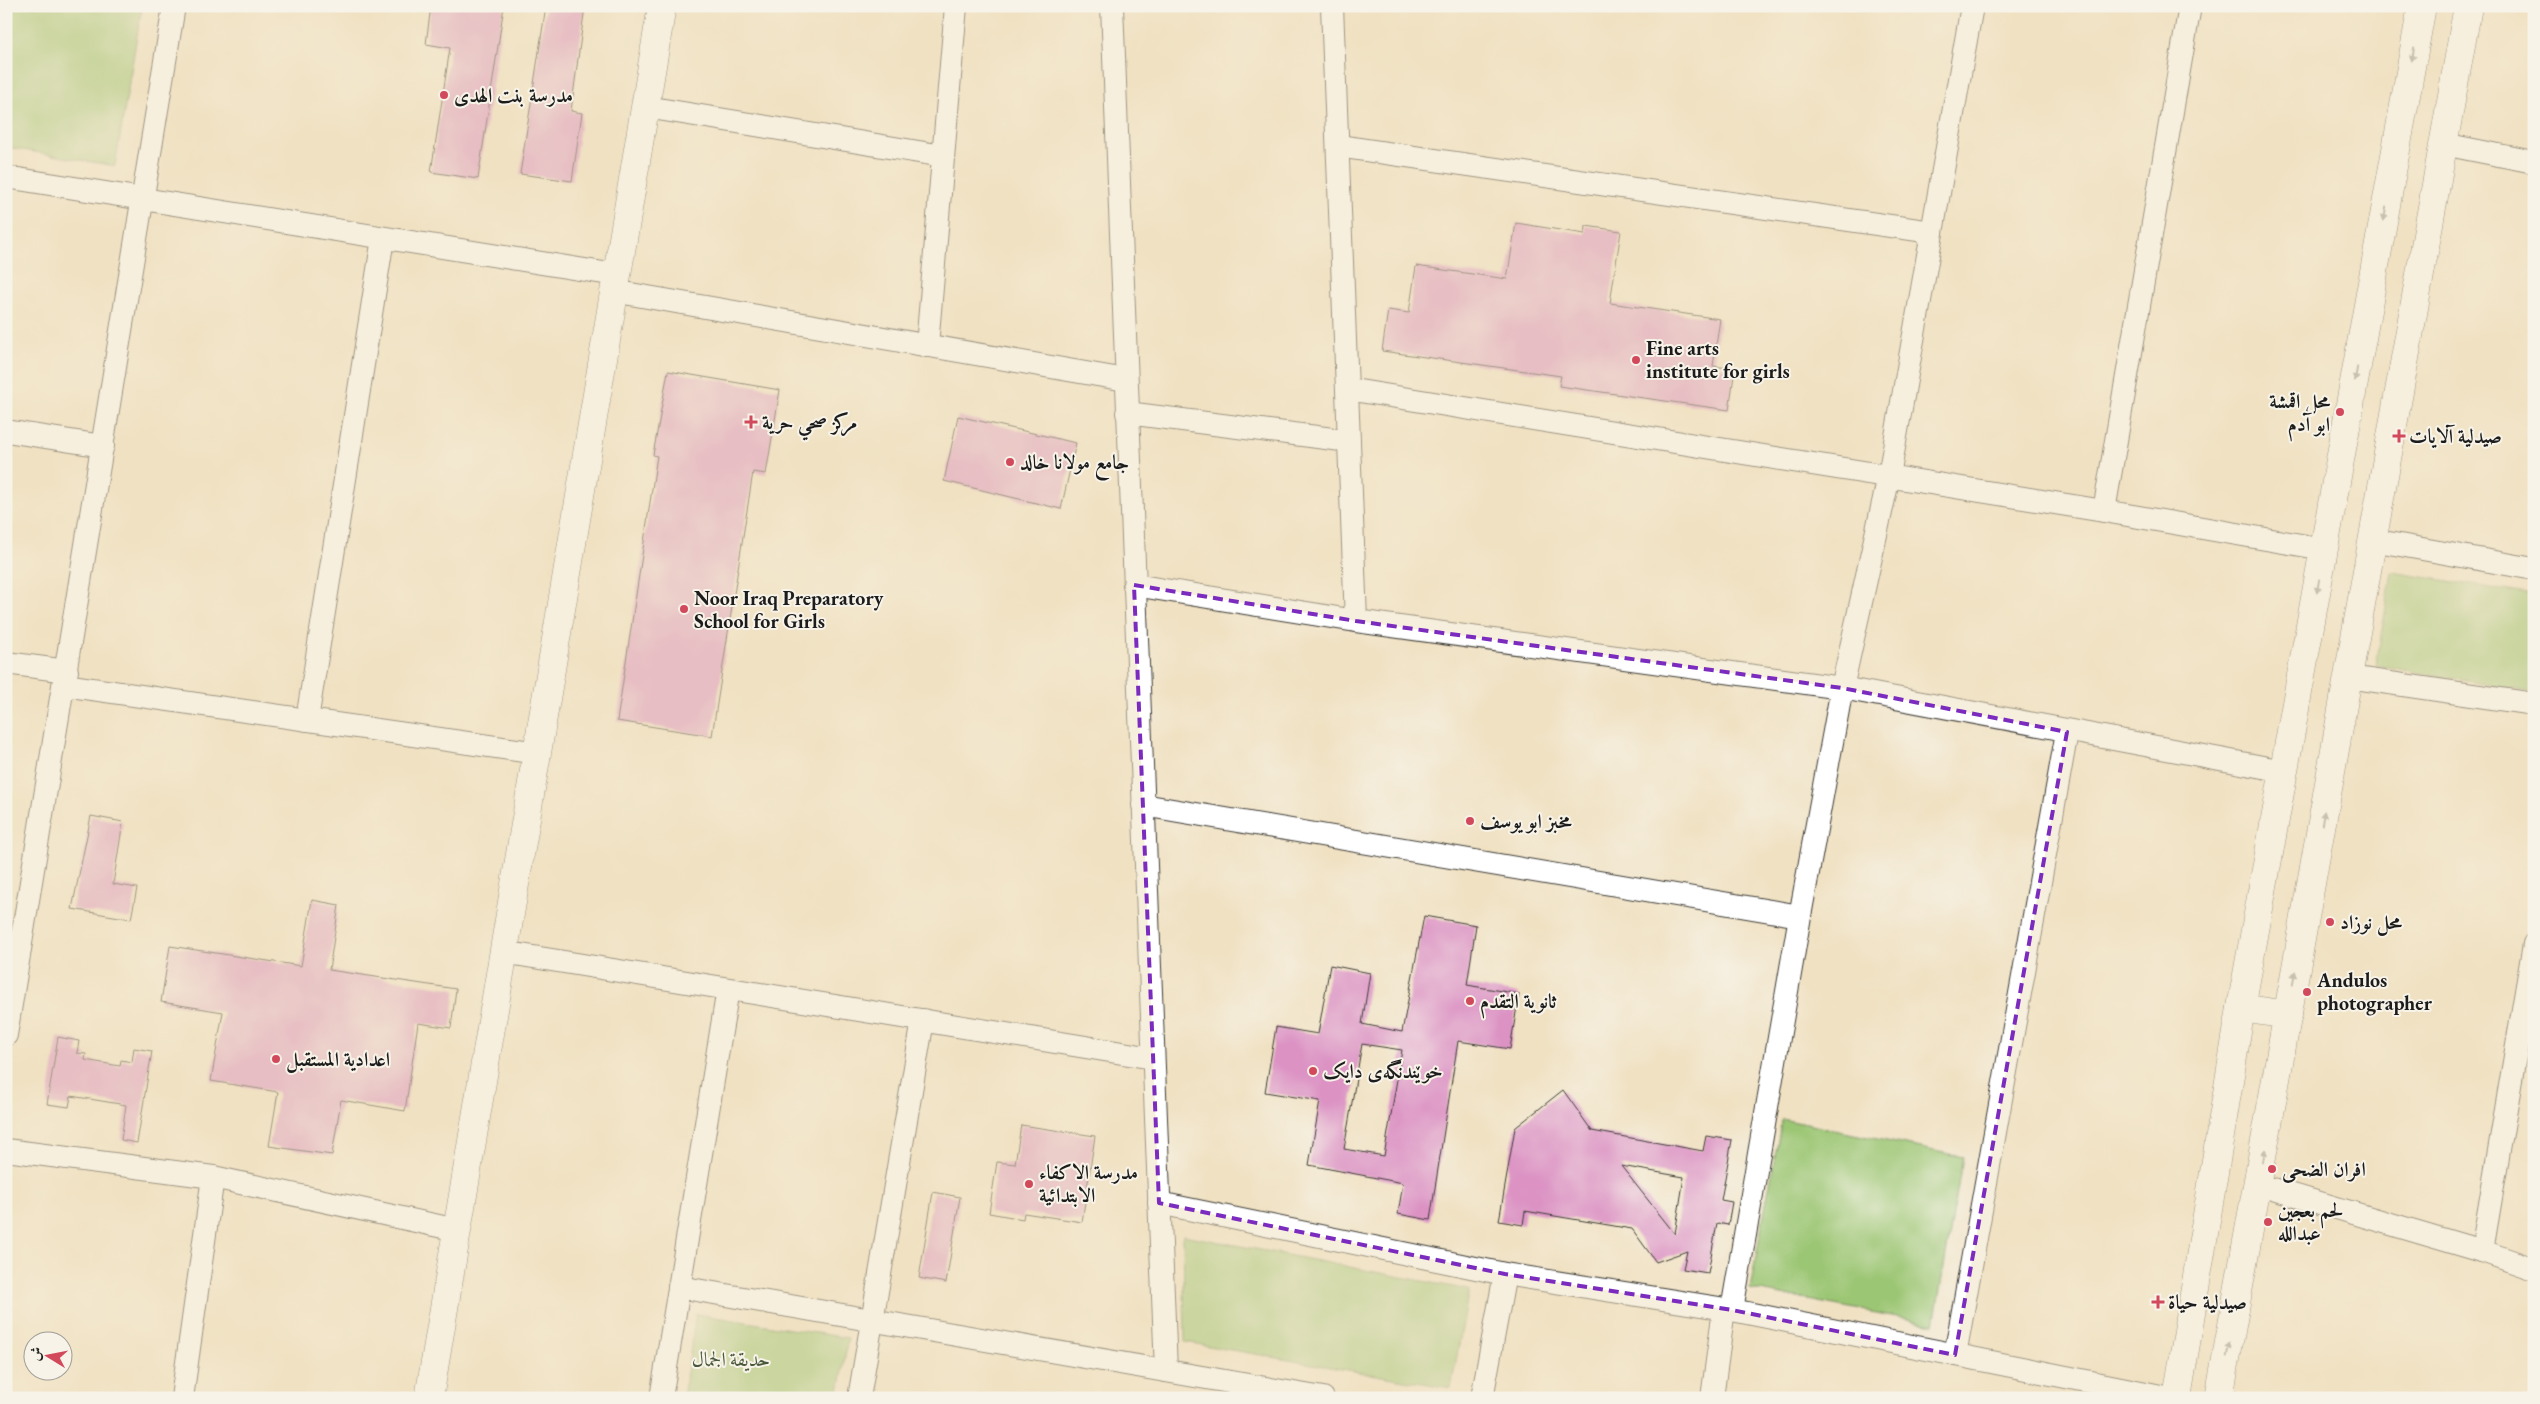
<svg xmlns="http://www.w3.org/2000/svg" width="2540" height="1404" font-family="'EB Garamond',Amiri,serif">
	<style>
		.green { fill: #9bc673; stroke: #5c7148 }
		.building { fill: #dc93c4; fill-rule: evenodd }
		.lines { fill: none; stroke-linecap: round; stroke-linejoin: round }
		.minor-casing { stroke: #3c3a35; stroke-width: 24 }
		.tertiary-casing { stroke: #3c3a35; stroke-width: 29 }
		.secondary-casing { stroke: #3c3a35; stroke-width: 29 }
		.minor { stroke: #fff; stroke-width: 22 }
		.tertiary { stroke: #fff; stroke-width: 28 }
		.secondary { stroke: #fff; stroke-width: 28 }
		.oneway { fill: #999 }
		.marked { fill: none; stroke: #7b2cbf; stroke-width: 4; stroke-dasharray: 10 6; stroke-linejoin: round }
		.poi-dot { fill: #d1495b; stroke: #f7f3e8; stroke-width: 2 }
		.labels { text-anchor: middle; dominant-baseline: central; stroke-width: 4; stroke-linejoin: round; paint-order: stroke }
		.poi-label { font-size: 20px; font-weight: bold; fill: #1c1c1c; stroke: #f7f3e8; text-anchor: start }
		.park-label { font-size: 20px; fill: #48583a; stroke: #f7f3e8 }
	</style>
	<rect width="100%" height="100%" fill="#f7f3e8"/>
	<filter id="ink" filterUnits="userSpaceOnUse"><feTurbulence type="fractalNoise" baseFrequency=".02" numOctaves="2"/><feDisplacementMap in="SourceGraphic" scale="10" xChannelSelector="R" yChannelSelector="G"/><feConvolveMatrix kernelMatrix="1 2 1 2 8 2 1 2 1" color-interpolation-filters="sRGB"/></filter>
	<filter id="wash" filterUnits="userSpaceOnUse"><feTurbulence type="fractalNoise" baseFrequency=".0096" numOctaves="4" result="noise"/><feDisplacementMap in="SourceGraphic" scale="20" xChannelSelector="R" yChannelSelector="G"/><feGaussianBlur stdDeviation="1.12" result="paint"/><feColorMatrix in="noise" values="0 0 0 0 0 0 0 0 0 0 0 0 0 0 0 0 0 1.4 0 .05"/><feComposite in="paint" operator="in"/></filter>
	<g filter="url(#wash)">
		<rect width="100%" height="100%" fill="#f0e1c2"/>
		<g class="green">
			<polygon points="6,6 142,6 115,166 6,147"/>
			<polygon points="2392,572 2534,595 2534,693 2376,665"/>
			<polygon points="1782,1119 1963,1157 1934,1324 1750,1289"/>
			<polygon points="1183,1235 1469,1290 1451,1388 1185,1342"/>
			<polygon points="696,1314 848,1338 838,1398 683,1398"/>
		</g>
		<g id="blocks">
			<g class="building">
				<polygon points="431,6 504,6 478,179 431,172 450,48 426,44"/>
				<polygon points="546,6 585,6 571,111 582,113 572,181 520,174"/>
				<polygon points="1516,223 1585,234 1586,226 1621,231 1610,303 1720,319 1713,366 1735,369 1729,410 1559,386 1561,376 1382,351 1388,310 1409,313 1416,266 1507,279"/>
				<polygon points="668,371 780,390 766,474 753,472 712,736 617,721 657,456 653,455"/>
				<polygon points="958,416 1076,443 1061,509 944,481"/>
				<polygon points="91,816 123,822 113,884 137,888 131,919 72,909"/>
				<polygon points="312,900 339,905 329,970 456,989 451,1028 418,1023 405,1111 341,1100 332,1155 269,1146 278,1092 211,1081 223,1012 161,1002 170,946 301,966"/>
				<path d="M1424,916L1476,925L1467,985L1519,994L1510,1049L1458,1041L1430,1220L1398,1214L1403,1183L1309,1165L1320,1101L1265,1092L1276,1027L1318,1034L1330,965L1370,973L1362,1024L1402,1032ZM1362,1044L1402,1050L1384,1156L1344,1149Z"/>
				<polygon points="58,1037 79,1041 77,1053 86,1054 85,1060 120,1066 121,1060 132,1062 134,1048 152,1051 137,1143 121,1140 126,1105 71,1096 69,1107 47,1104"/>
				<path d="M1563,1090L1592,1131L1703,1151L1706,1136L1732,1140L1721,1200L1732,1202L1728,1225L1717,1223L1708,1273L1683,1269L1687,1251L1656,1262L1632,1229L1525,1211L1523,1225L1499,1221L1515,1128ZM1621,1166L1684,1177L1675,1234Z"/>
				<polygon points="1021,1125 1095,1136 1082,1222 1024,1213 1023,1219 989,1213 997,1162 1015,1164"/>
				<polygon points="933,1192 960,1197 946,1283 919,1278"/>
			</g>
		</g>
	</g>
	<g filter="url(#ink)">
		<use href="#blocks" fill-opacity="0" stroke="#3c3a35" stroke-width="1"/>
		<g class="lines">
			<g class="minor-casing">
				<g id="minor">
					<polyline points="1112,6 1166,1371"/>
					<polyline points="1332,6 1356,621"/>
					<polyline points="646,107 943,156"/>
					<polyline points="2443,144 2534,162"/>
					<polyline points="1338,146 1932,232"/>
					<polyline points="6,177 616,275"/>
					<polyline points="613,291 1126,380"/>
					<polyline points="927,346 956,6"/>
					<polyline points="1347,389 2104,511 2324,549"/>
					<polyline points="1127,413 1349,441"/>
					<polyline points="6,431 103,446"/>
					<polyline points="2104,511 2190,6"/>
					<polyline points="2372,540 2534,569"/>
					<polyline points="1134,585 1356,621 1842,688 2284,771"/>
					<polyline points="6,663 67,671"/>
					<polyline points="2348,677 2534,704"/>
					<polyline points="64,685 538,753"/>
					<polyline points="307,720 383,238"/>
					<polyline points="1143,805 1800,916"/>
					<polyline points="503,952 1153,1058"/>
					<polyline points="6,1035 174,6"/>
					<polyline points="6,1150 213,1177 457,1230"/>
					<polyline points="2259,1185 2482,1251 2534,1269"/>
					<polyline points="1159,1203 1505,1274 1732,1310 2171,1398"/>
					<polyline points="2482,1251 2534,944"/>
					<polyline points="679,1287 1323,1398"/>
					<polyline points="1732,1310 1800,916 1842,688 1889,476 1972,6"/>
					<polyline points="1955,1355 2067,732"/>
					<polyline points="182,1398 213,1177"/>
					<polyline points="661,1398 728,989"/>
					<polyline points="859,1398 923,1020"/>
					<polyline points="1482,1398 1505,1274"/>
					<polyline points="1712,1398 1724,1309"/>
				</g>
			</g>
			<g class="tertiary-casing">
				<polyline id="tertiary" points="429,1398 662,6"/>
			</g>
			<g class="secondary-casing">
				<g id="secondary">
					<polyline points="2241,1008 2288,1015"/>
					<polyline points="2177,1398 2241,1008 2422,6"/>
					<polyline points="2219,1398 2468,6"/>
				</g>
			</g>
			<use href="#minor" class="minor"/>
			<use href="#tertiary" class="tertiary"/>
			<use href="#secondary" class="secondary"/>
		</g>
		<defs><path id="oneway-solid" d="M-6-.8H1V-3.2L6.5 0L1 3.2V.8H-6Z" transform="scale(1.25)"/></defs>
		<g class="oneway">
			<use href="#oneway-solid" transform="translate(2413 54) rotate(100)"/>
			<use href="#oneway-solid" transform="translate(2385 214) rotate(100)"/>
			<use href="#oneway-solid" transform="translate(2356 374) rotate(100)"/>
			<use href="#oneway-solid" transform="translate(2318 586) rotate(100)"/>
			<use href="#oneway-solid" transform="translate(2323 818) rotate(-80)"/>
			<use href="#oneway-solid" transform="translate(2294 978) rotate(-80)"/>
			<use href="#oneway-solid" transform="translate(2264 1156) rotate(-80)"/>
			<use href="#oneway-solid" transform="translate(2228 1350) rotate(-79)"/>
		</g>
	</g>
	<path d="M0 0H2540V1404H0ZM1134,585L1356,621L1842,688L2067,732L1955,1355L1732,1310L1505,1274L1159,1203Z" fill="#f0e1c2" fill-opacity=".55" fill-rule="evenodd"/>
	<path class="marked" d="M1134,585L1356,621L1842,688L2067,732L1955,1355L1732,1310L1505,1274L1159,1203Z"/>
	<g class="poi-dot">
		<circle cx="444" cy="95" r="5"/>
		<circle cx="1636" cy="360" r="5"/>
		<circle cx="2340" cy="412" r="5"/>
		<path d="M748.5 414.5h5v5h5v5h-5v5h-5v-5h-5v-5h5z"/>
		<path d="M2396.5 428.5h5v5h5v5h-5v5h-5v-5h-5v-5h5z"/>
		<circle cx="1010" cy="462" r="5"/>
		<circle cx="684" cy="609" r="5"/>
		<circle cx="1470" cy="821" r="5"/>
		<circle cx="2330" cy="922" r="5"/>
		<circle cx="2307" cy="992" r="5"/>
		<circle cx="1470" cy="1001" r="5"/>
		<circle cx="276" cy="1059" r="5"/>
		<circle cx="1313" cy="1071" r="5"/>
		<circle cx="2272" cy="1169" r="5"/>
		<circle cx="1029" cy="1184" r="5"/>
		<circle cx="2268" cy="1222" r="5"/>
		<path d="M2155.5 1294.5h5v5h5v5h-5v5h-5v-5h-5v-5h5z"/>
	</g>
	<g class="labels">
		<g class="poi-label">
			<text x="454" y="95">مدرسة بنت الهدی</text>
			<text x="1646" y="348">Fine arts<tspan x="1646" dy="23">institute for girls</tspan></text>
			<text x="2330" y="401" text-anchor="end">محل اقمشة<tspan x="2330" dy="23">ابو آدم</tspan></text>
			<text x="762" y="422">مركز صحي حرية</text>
			<text x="2409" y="436">صيدلية آلايات</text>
			<text x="1020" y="462">جامع مولانا خالد</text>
			<text x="694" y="598">Noor Iraq Preparatory<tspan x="694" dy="23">School for Girls</tspan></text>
			<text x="1480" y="821">مخبز ابو يوسف</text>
			<text x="2340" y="922">محل نوزاد</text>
			<text x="2317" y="980">Andulos<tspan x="2317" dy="23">photographer</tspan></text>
			<text x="1480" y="1001">ثانوية التقدم</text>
			<text x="286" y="1059">اعدادية المستقبل</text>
			<text x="1323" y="1071">خوێندنگەی دایک</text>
			<text x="2282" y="1169">افران الضحى</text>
			<text x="1039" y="1172">مدرسة الاكفاء<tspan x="1039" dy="23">الابتدائية</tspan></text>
			<text x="2278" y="1210">لحم بعجين<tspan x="2278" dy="23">عبدالله</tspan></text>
			<text x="2168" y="1302">صيدلية حياة</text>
		</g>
		<g class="park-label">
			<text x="731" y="1359">حديقة الجمال</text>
		</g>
	</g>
	<rect width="2540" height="1404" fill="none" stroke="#f7f3e8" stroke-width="25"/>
	<g transform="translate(48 1356) rotate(280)"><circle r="24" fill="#f7f3e8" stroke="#9f9d96"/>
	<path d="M0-4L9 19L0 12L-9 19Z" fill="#d1495b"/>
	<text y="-8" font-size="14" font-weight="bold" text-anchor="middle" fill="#1c1c1c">ش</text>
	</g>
</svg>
